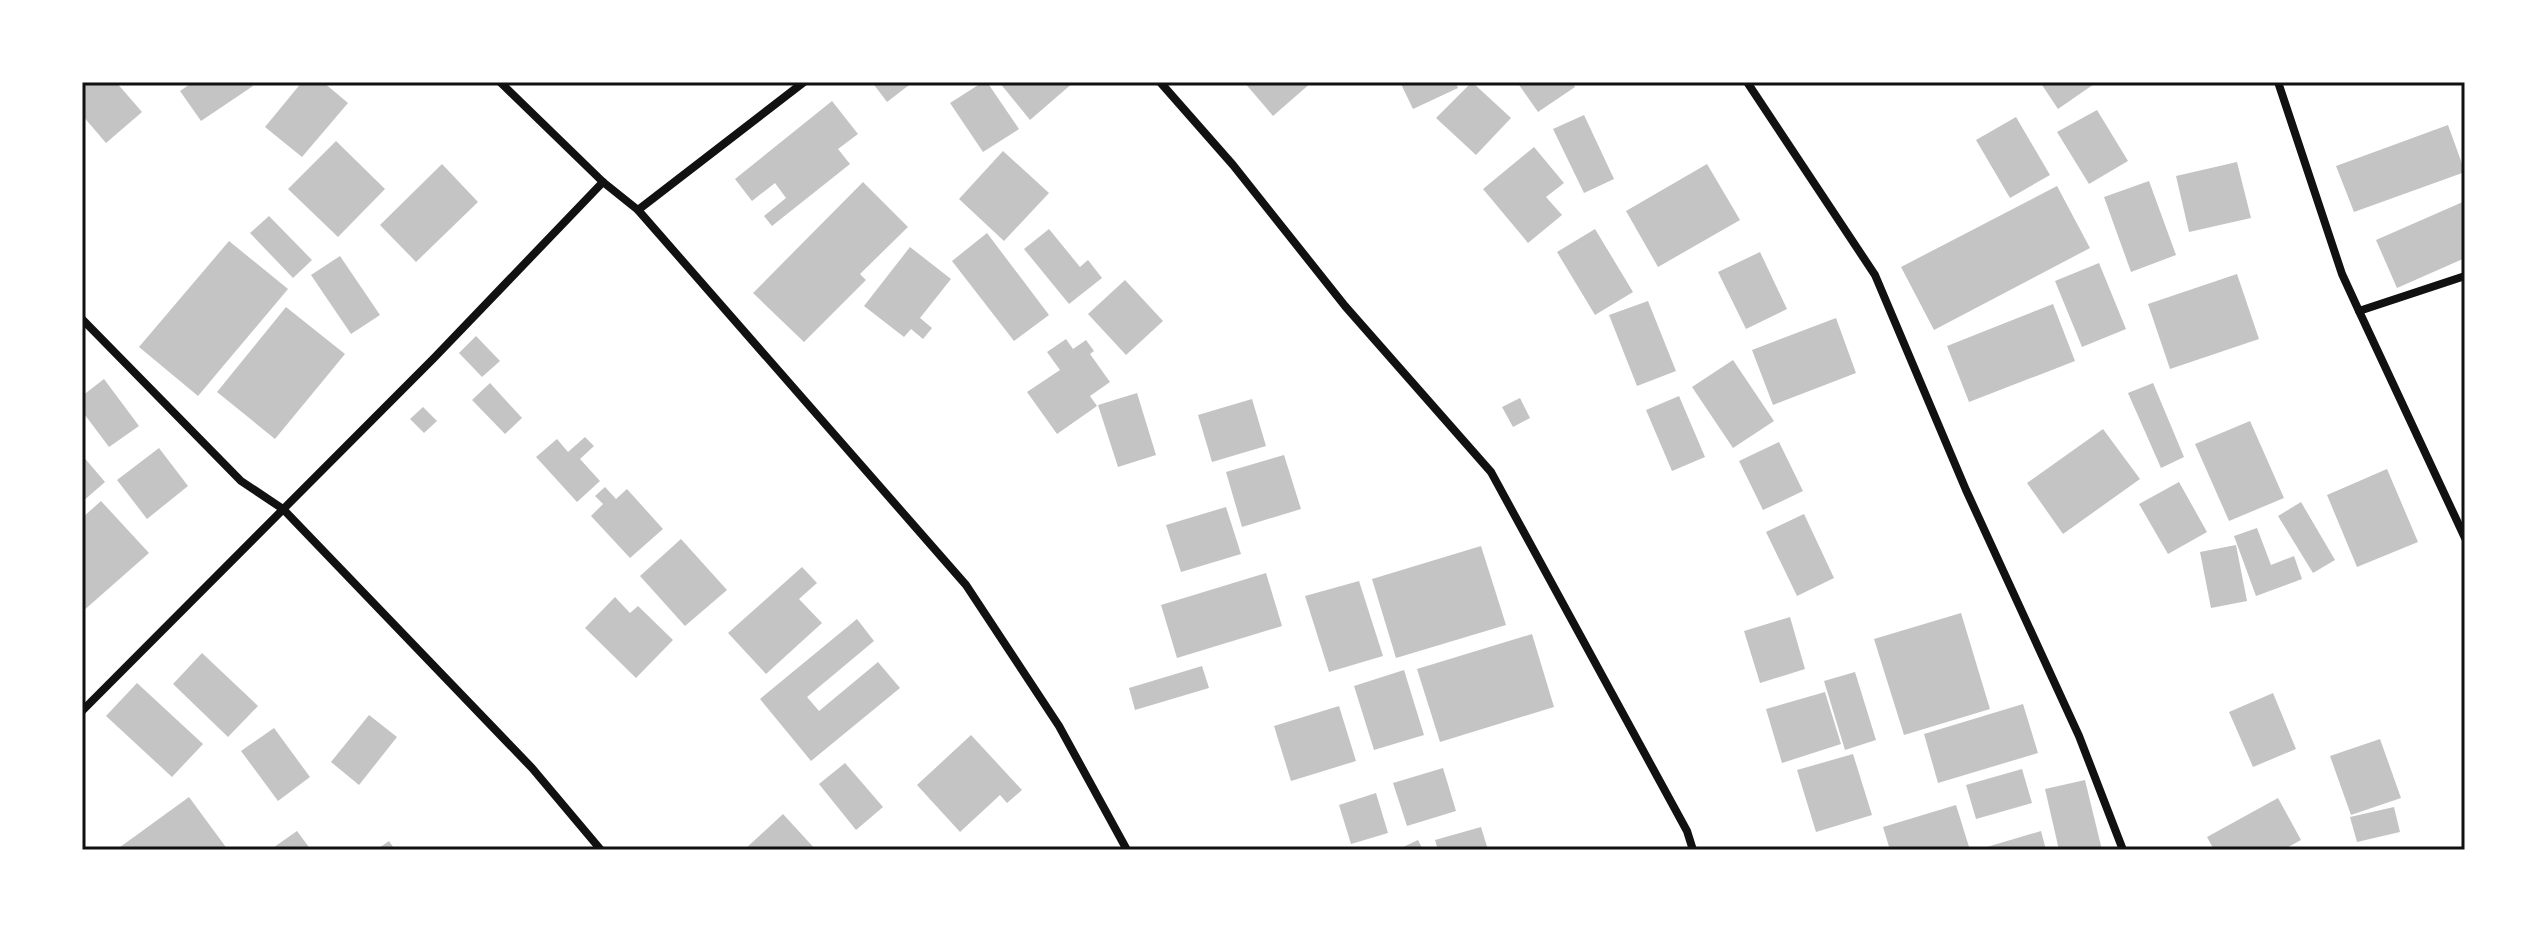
<svg xmlns="http://www.w3.org/2000/svg" width="2547" height="932" font-family="Bitter,serif">
	<style>
		.building { fill: #c4c4c4 }
		.lines { fill: none; stroke-linecap: round; stroke-linejoin: round }
		.minor { stroke: #111; stroke-width: 8 }
		.neatline { fill: none; stroke: #111; stroke-width: 3 }
	</style>
	<rect width="100%" height="100%" fill="#fff"/>
	<g class="building">
		<polygon points="82,82 116,82 142,112 106,143 82,115"/>
		<polygon points="193,82 250,82 253,86 201,121 180,91"/>
		<polygon points="302,82 323,82 348,103 302,157 265,127"/>
		<polygon points="872,82 913,82 887,102"/>
		<polygon points="983,82 987,82 1019,129 983,152 950,103"/>
		<polygon points="999,82 1074,82 1030,120"/>
		<polygon points="1244,82 1312,82 1273,116"/>
		<polygon points="1400,82 1455,82 1458,88 1413,109"/>
		<polygon points="1472,82 1511,118 1476,155 1436,118"/>
		<polygon points="1517,82 1572,82 1575,87 1538,112"/>
		<polygon points="2040,82 2097,82 2058,109"/>
		<polygon points="832,101 858,134 838,149 850,164 772,226 764,216 786,198 775,183 752,201 735,179"/>
		<polygon points="2097,110 2128,161 2089,184 2057,132"/>
		<polygon points="1584,115 1614,179 1584,193 1553,129"/>
		<polygon points="2016,117 2050,175 2010,198 1976,140"/>
		<polygon points="2448,125 2465,172 2354,212 2336,166"/>
		<polygon points="336,141 385,189 338,237 288,189"/>
		<polygon points="1534,147 1564,183 1546,197 1562,215 1528,243 1483,189"/>
		<polygon points="1003,151 1049,193 1004,241 959,199"/>
		<polygon points="2237,162 2251,218 2189,232 2176,176"/>
		<polygon points="442,164 478,202 416,262 380,225"/>
		<polygon points="1707,164 1740,220 1658,267 1626,211"/>
		<polygon points="2149,181 2176,255 2131,272 2104,197"/>
		<polygon points="863,182 908,227 860,274 866,280 804,342 753,293"/>
		<polygon points="2057,186 2090,248 1934,330 1901,267"/>
		<polygon points="2465,201 2465,258 2397,288 2376,240"/>
		<polygon points="269,216 312,260 293,278 250,233"/>
		<polygon points="1049,229 1080,267 1088,260 1102,278 1069,304 1024,249"/>
		<polygon points="1595,229 1633,292 1595,315 1557,252"/>
		<polygon points="987,233 1049,315 1014,341 952,261"/>
		<polygon points="229,241 288,289 198,396 139,347"/>
		<polygon points="910,247 951,279 920,318 932,328 923,339 911,329 904,337 864,306"/>
		<polygon points="1760,252 1787,309 1746,329 1718,272"/>
		<polygon points="340,256 380,315 351,334 311,275"/>
		<polygon points="2099,263 2126,329 2082,347 2055,281"/>
		<polygon points="2237,274 2259,339 2170,369 2148,304"/>
		<polygon points="1125,280 1163,321 1126,355 1088,314"/>
		<polygon points="1648,301 1676,371 1637,386 1609,315"/>
		<polygon points="2053,304 2075,361 1969,402 1947,346"/>
		<polygon points="286,307 345,354 275,439 217,392"/>
		<polygon points="1836,318 1856,373 1773,405 1752,350"/>
		<polygon points="476,336 500,361 482,377 459,353"/>
		<polygon points="1066,339 1073,349 1086,340 1094,351 1090,354 1110,382 1090,396 1097,406 1057,434 1027,392 1060,370 1047,352"/>
		<polygon points="1733,360 1774,421 1733,448 1692,387"/>
		<polygon points="104,379 139,426 109,447 82,411 82,396"/>
		<polygon points="490,383 522,418 505,434 472,400"/>
		<polygon points="2153,383 2184,457 2161,468 2128,393"/>
		<polygon points="1137,393 1156,455 1118,467 1098,405"/>
		<polygon points="1679,396 1705,457 1672,471 1646,410"/>
		<polygon points="1520,398 1530,418 1513,427 1502,407"/>
		<polygon points="1252,399 1266,446 1212,462 1198,415"/>
		<polygon points="423,407 437,421 424,433 410,419"/>
		<polygon points="2250,421 2284,498 2229,521 2195,444"/>
		<polygon points="2103,429 2140,479 2063,534 2027,483"/>
		<polygon points="585,437 594,446 580,459 600,481 577,502 536,457 557,439 568,452"/>
		<polygon points="1779,442 1803,491 1763,510 1739,461"/>
		<polygon points="159,448 188,486 147,519 117,480"/>
		<polygon points="82,455 105,482 82,502"/>
		<polygon points="1284,455 1301,509 1242,527 1226,472"/>
		<polygon points="2387,469 2418,542 2357,567 2327,495"/>
		<polygon points="2179,482 2207,532 2168,554 2139,504"/>
		<polygon points="605,487 616,499 627,489 663,529 630,558 591,516 603,504 595,496"/>
		<polygon points="101,501 149,553 82,612 82,518"/>
		<polygon points="2301,502 2335,560 2313,573 2278,516"/>
		<polygon points="1226,507 1241,554 1181,572 1166,525"/>
		<polygon points="1804,514 1834,578 1797,596 1766,532"/>
		<polygon points="2257,528 2271,565 2294,556 2302,579 2256,596 2234,536"/>
		<polygon points="681,539 727,590 685,626 640,576"/>
		<polygon points="2236,545 2247,601 2211,608 2200,552"/>
		<polygon points="1481,546 1506,625 1396,658 1372,579"/>
		<polygon points="802,567 817,583 799,599 822,623 766,674 728,633"/>
		<polygon points="1266,573 1282,626 1177,658 1161,605"/>
		<polygon points="1359,581 1383,656 1329,672 1305,596"/>
		<polygon points="615,597 630,613 638,606 673,640 636,678 585,628"/>
		<polygon points="1961,613 1990,709 1904,735 1874,639"/>
		<polygon points="1790,617 1805,669 1760,683 1744,631"/>
		<polygon points="857,619 874,641 807,697 819,711 878,662 900,688 811,761 760,699"/>
		<polygon points="1532,634 1554,707 1440,742 1417,669"/>
		<polygon points="202,653 258,706 228,737 173,684"/>
		<polygon points="1202,666 1209,688 1135,710 1129,688"/>
		<polygon points="1404,670 1424,735 1374,750 1354,686"/>
		<polygon points="1855,672 1876,740 1845,750 1824,681"/>
		<polygon points="137,683 203,744 172,777 106,716"/>
		<polygon points="1825,692 1841,744 1782,763 1766,709"/>
		<polygon points="2273,693 2296,749 2253,767 2229,712"/>
		<polygon points="2023,704 2038,753 1938,783 1924,734"/>
		<polygon points="1339,706 1356,761 1291,781 1274,726"/>
		<polygon points="369,715 397,737 359,785 331,762"/>
		<polygon points="274,728 310,777 278,801 241,751"/>
		<polygon points="971,735 1022,790 1007,803 1000,795 960,832 917,785"/>
		<polygon points="2380,739 2401,798 2351,815 2330,756"/>
		<polygon points="1853,754 1872,815 1816,832 1797,770"/>
		<polygon points="845,763 883,807 856,830 819,784"/>
		<polygon points="1443,768 1456,811 1407,826 1393,783"/>
		<polygon points="2022,769 2032,803 1976,819 1966,785"/>
		<polygon points="2085,780 2102,850 2059,850 2045,789"/>
		<polygon points="1376,793 1388,833 1351,844 1339,805"/>
		<polygon points="189,797 228,850 116,850"/>
		<polygon points="2278,798 2301,840 2283,850 2214,850 2207,837"/>
		<polygon points="1956,805 1970,850 1890,850 1883,827"/>
		<polygon points="2394,807 2400,832 2357,842 2350,817"/>
		<polygon points="783,814 816,850 744,850"/>
		<polygon points="1481,827 1488,850 1438,850 1435,840"/>
		<polygon points="297,831 311,850 270,850"/>
		<polygon points="2041,831 2046,850 1980,850 1980,849"/>
		<polygon points="1418,840 1423,850 1397,850"/>
		<polygon points="389,841 395,850 376,850"/>
	</g>
	<g class="lines">
		<g class="minor">
			<polyline points="500,82 603,182 638,210 966,585 1059,726 1127,850"/>
			<polyline points="1160,82 1233,165 1345,306 1491,472 1687,831 1693,850"/>
			<polyline points="1747,82 1875,275 1966,490 2079,736 2123,850"/>
			<polyline points="2278,82 2342,274 2359,311 2465,276"/>
			<polyline points="638,210 804,82"/>
			<polyline points="2359,311 2465,538"/>
			<polyline points="82,319 241,481 283,509 532,768 601,850"/>
			<polyline points="82,711 434,358 603,182"/>
		</g>
	</g>
	<rect width="2547" height="932" fill="none" stroke="#ffffff" stroke-width="168"/>
	<rect x="84" y="84" width="2379" height="764" class="neatline"/>
</svg>
